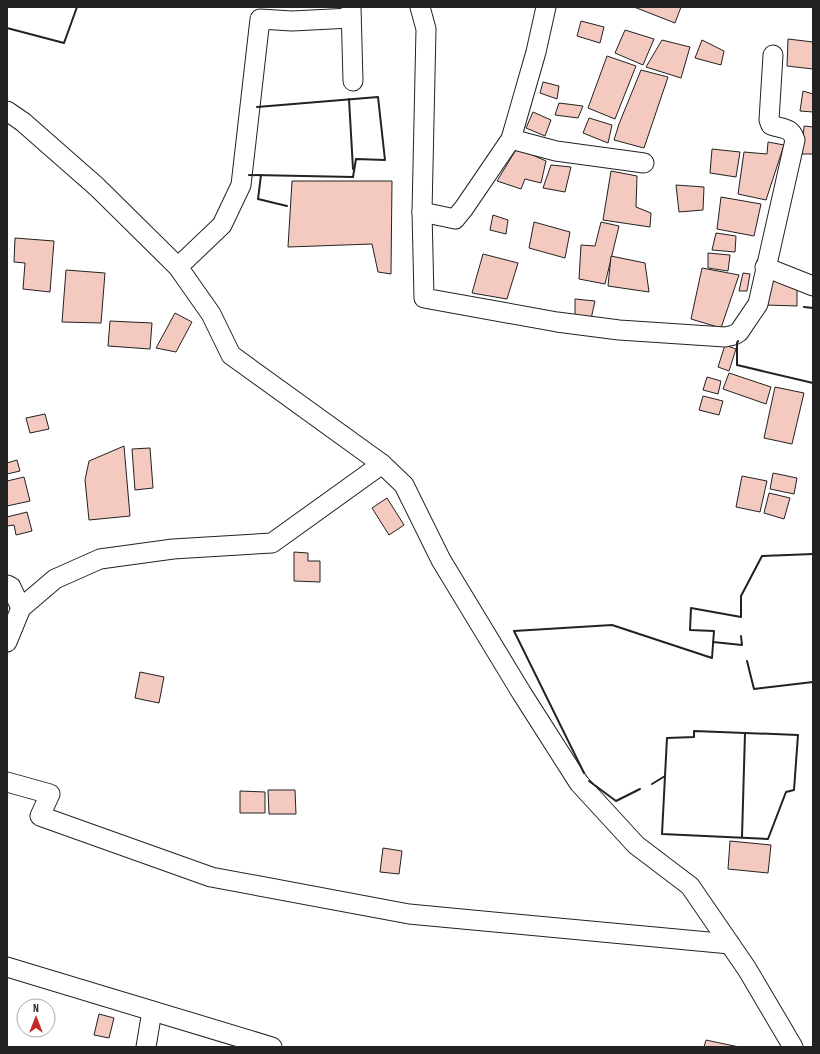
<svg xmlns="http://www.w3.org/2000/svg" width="820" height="1054" font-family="'Sofia Sans Condensed',sans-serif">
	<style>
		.building { fill: #f3c9c0; stroke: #222 }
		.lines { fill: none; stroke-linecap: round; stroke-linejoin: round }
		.street-casing { stroke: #222; stroke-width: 21 }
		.street { stroke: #fff; stroke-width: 19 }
		.wall { stroke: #222; stroke-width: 2 }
	</style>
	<rect width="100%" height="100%" fill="#fff"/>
	<g class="building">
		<polygon points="634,7 681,7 675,23"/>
		<polygon points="581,21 604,27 600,43 577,36"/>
		<polygon points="625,30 654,39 643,65 615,53"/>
		<polygon points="788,39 813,42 813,69 787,66"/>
		<polygon points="662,40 690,47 681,78 646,67"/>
		<polygon points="702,40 724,51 721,65 695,58"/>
		<polygon points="607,56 636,66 615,119 588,108"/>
		<polygon points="641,70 668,77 644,148 614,140 619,124"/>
		<polygon points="543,82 559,86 557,99 540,93"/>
		<polygon points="803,91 813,94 813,112 800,111"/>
		<polygon points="559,103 583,106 578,118 555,115"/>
		<polygon points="533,112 551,120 545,136 526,128"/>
		<polygon points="589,118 612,125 608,143 583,133"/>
		<polygon points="804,126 813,127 813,154 802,154"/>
		<polygon points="768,142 784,145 766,200 738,194 744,152 767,154"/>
		<polygon points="517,148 546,161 541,183 525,179 521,189 497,181"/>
		<polygon points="712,149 740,152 736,177 710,173"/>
		<polygon points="551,165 571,167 565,192 543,188"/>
		<polygon points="611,171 637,176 636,207 651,213 650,227 603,220"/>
		<polygon points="292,181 392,181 391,274 378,272 372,244 288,247"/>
		<polygon points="676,185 704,187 703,210 679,212"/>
		<polygon points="721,197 761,204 754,236 717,229"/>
		<polygon points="493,215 508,220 506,234 490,230"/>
		<polygon points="534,222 570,232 565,258 529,248"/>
		<polygon points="601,222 619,226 605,284 579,279 581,245 595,246"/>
		<polygon points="716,233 736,236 735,252 712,250"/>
		<polygon points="15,238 54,241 50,292 23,289 25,263 14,262"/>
		<polygon points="708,253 730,255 728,271 708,268"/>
		<polygon points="483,254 518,263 507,299 472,293"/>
		<polygon points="611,256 645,263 649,292 608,286"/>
		<polygon points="702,268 739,275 721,328 691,319"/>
		<polygon points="66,270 105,273 101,323 62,322"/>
		<polygon points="743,273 750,274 747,291 739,291"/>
		<polygon points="769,279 797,284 797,306 765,305"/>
		<polygon points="575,299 595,301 591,319 575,317"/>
		<polygon points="175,313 192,322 176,352 156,348"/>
		<polygon points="110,321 152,323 150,349 108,346"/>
		<polygon points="725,345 736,349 729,371 718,367"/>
		<polygon points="729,373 771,387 766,404 723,389"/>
		<polygon points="707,377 721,381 718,394 703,390"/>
		<polygon points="775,387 804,393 792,444 764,438"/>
		<polygon points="703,396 723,401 719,415 699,410"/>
		<polygon points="45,414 49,429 30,433 26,418"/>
		<polygon points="124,446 130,516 89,520 85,480 89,461"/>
		<polygon points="150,448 153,488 135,490 132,449"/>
		<polygon points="17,460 20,471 7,474 7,463"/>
		<polygon points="773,473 797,478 794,494 770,489"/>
		<polygon points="742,476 767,481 760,512 736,507"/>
		<polygon points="24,477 30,501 7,506 7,481"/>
		<polygon points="769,493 790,498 784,519 764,513"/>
		<polygon points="387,498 404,525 389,535 372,508"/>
		<polygon points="27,512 32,531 16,535 14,525 7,526 7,517"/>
		<polygon points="294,552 308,553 308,561 320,561 320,582 294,581"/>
		<polygon points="140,672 164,677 159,703 135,698"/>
		<polygon points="268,790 295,790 296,814 269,814"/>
		<polygon points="240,791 265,792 265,813 240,813"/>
		<polygon points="730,841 771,845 768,873 728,869"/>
		<polygon points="383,848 402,851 399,874 380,872"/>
		<polygon points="99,1014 114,1018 109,1038 94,1035"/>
		<polygon points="706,1040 739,1047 704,1047"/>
	</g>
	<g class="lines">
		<g class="street-casing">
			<g id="street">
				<polyline points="351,7 353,81"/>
				<path d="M420,7L426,29L422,212L424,298L557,322L619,330L725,337L734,335L739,332L758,304L795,140C791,127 783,129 771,125L769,120L773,55"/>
				<polyline points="7,111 23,122 97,187 178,267 211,314 231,355 382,464 404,485 441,560 521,692 579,783 636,845 690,886 747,969 793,1047"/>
				<polyline points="511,139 556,151 644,163"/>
				<polyline points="422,212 455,219 464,208 511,139 536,52 546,7"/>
				<polyline points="178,267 222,225 241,185 260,19 292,21 351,18"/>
				<polyline points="765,267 813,286"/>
				<polyline points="7,585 11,587 21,608"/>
				<polyline points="7,642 21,608 55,579 100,559 173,549 272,543 382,464"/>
				<polyline points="7,782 50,794 40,816 211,877 409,914 730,944"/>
				<polyline points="7,967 272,1047"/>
				<polyline points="146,1047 152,1011"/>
			</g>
		</g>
		<use href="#street" class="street"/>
		<g class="wall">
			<polyline points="7,28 64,43 77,7"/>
			<polyline points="349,99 353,169"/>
			<polyline points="249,175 353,177 356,159 385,160 378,97 257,107"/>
			<polyline points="261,175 258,199 287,206"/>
			<polyline points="804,307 813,308"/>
			<polyline points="738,341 737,343 737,365 813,383"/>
			<polyline points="713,642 742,645 741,636"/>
			<polyline points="747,661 754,689 813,682"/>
			<polyline points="584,773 514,631 612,625 712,658 714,631 690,630 691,608 741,617 741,596 762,556 813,554"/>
			<polyline points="589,781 616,801 640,789"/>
			<polyline points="652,784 665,776 667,738 694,737 694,731 798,735 794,790 786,792 768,839 662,834 665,776"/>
			<polyline points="742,837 745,733"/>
		</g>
	</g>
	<rect width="820" height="1054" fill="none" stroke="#222222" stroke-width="16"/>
	<g transform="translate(36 1018)"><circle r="19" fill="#ffffff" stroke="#a7a7a7"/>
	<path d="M0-3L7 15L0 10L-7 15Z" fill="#c62828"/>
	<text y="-6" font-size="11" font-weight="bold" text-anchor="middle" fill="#222222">N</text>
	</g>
</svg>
